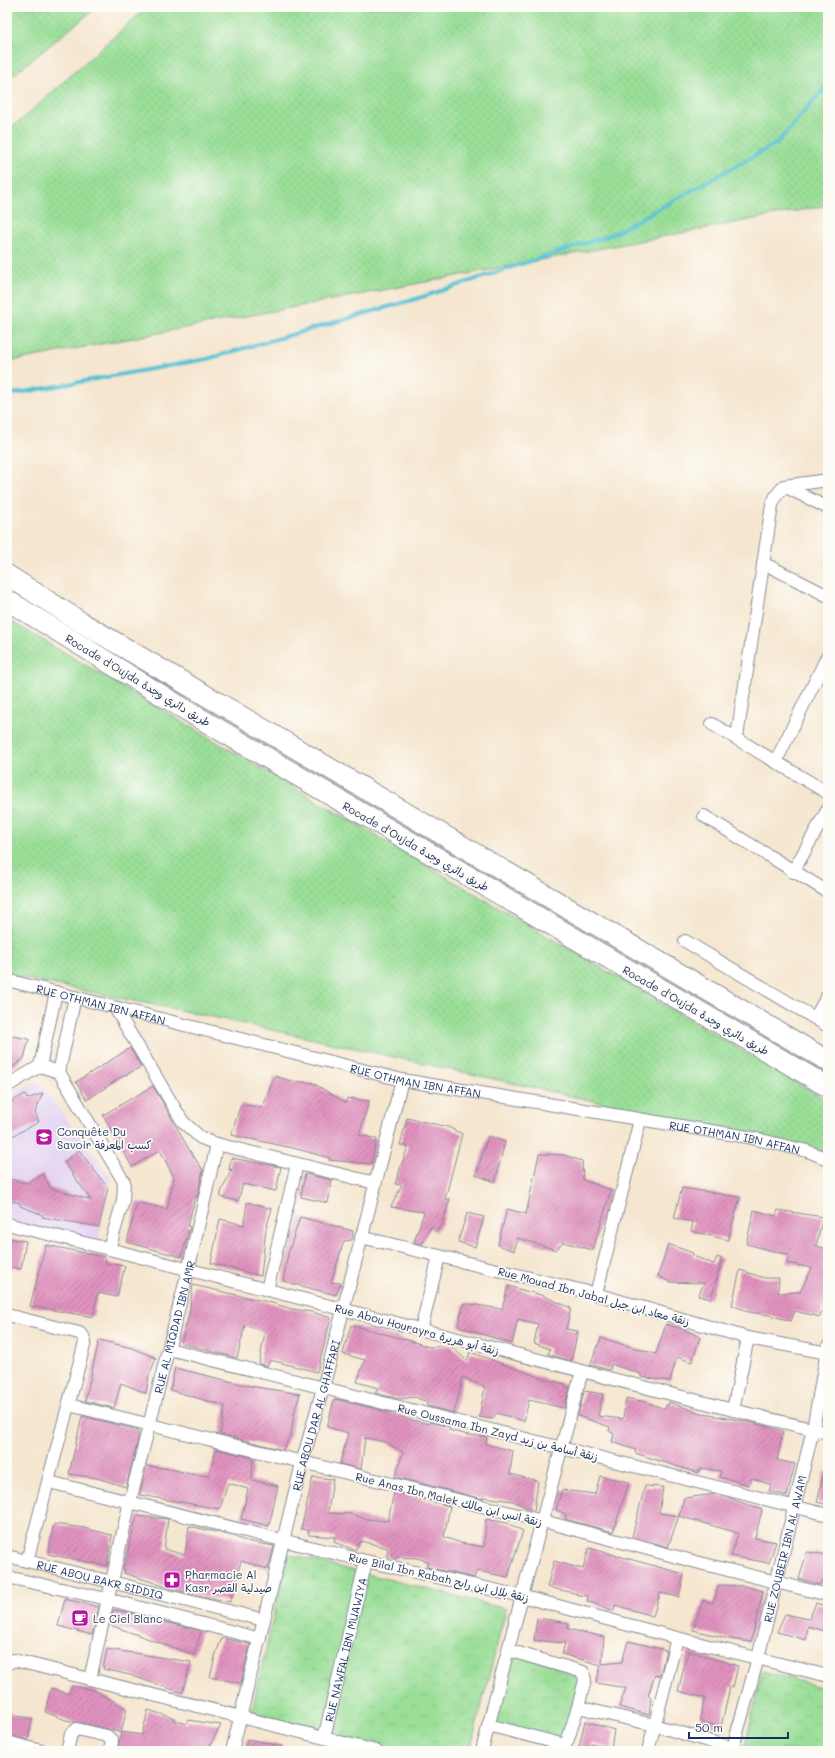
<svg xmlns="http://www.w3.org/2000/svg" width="835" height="1758" font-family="Mali,'Playpen Sans Arabic',sans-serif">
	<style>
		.built { fill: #e3d3f2 }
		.grass { fill: url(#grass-dots); stroke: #5a867a }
		.park { fill: url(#park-crowns); stroke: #5a867a }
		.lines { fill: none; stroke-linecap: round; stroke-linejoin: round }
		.stream { stroke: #59c2d5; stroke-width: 4 }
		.building { fill: url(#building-hatch) }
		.minor-casing { stroke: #888a96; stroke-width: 14 }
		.trunk-casing { stroke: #888a96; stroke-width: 22 }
		.minor { stroke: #fff; stroke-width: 12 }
		.trunk { stroke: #fff; stroke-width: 20 }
		.labels { text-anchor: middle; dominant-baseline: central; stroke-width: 3.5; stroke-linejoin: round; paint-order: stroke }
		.street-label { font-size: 11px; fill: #1b2f5e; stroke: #fdfcf7 }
		.poi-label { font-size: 11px; fill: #1b2f5e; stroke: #fdfcf7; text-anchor: start }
	</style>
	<defs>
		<pattern id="grass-dots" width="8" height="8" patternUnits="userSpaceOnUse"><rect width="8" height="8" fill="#9ade97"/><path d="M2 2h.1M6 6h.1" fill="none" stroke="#84bf85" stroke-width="1.8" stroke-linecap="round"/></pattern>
		<pattern id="park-crowns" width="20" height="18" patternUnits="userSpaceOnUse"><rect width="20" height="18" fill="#9ade97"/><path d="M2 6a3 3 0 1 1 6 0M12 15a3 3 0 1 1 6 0" fill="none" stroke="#84bf85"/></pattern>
		<pattern id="building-hatch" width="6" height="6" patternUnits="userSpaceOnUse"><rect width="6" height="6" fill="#e193bf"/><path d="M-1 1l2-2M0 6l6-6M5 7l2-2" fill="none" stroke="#b6789e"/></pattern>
	</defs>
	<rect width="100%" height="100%" fill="#fdfcf7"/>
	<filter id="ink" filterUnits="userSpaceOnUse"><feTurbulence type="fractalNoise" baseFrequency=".025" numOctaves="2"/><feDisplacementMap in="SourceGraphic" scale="8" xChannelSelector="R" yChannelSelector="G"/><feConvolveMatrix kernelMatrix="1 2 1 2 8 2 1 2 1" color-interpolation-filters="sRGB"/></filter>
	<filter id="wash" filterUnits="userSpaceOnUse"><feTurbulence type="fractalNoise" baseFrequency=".012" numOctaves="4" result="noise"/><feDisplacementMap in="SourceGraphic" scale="16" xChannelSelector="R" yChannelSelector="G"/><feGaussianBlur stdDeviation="0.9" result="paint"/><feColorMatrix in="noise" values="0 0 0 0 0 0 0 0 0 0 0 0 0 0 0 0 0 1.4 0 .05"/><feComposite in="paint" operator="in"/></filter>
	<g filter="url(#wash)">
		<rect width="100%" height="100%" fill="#f5e6cf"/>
		<polygon class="built" points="38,1082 111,1177 97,1245 7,1221 7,1097"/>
		<g class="grass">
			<polygon points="7,7 97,7 7,80"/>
			<polygon points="147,7 828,7 828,205 7,362 7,130 20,121"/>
			<polygon points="7,619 828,1101 828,1158 811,1149 213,1017 7,975"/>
		</g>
		<g class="park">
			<polygon points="288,1554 506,1609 470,1751 394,1751 250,1718"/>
			<polygon points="513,1654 582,1673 562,1744 494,1726"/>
			<polygon points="762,1671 828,1689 828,1751 744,1751"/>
		</g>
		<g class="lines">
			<polyline class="stream" points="13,394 207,359 419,298 613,234 777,143 828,84"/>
		</g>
		<g id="blocks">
			<g class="building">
				<polygon points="7,1035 29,1039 24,1058 7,1072"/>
				<polygon points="130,1048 141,1067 118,1079 87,1100 76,1082"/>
				<polygon points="275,1076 291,1081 313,1083 346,1103 347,1098 369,1101 359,1135 377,1139 371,1164 329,1160 330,1158 293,1148 231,1135 241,1104 262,1108"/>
				<polygon points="153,1086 190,1151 203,1170 197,1198 195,1198 190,1217 188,1226 190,1227 181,1257 127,1242 137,1202 167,1209 174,1178 160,1150 132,1167 103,1115"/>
				<polygon points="43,1093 35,1112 39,1122 7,1139 7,1104 25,1094 27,1099"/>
				<polygon points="407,1118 448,1127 462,1134 445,1199 450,1199 442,1224 435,1232 431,1226 422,1244 414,1242 424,1212 391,1207 402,1185 395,1184 408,1146 400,1145"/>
				<polygon points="488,1136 505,1142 495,1182 476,1175"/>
				<polygon points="79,1150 108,1188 99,1227 42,1217 43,1215 20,1206 20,1203 7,1200 7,1178 26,1183 43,1174 50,1188 91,1200 64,1162"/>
				<polygon points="539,1154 564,1155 582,1161 583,1180 611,1190 593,1250 563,1242 556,1250 518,1238 514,1251 498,1245 507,1209 526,1214"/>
				<polygon points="231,1158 281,1167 276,1191 243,1184 238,1201 221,1197 221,1192 232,1169 229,1170"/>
				<polygon points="305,1174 332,1180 328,1203 301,1197"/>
				<polygon points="682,1188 740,1197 728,1240 691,1231 693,1222 674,1218"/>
				<polygon points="247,1202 272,1209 266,1229 261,1276 211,1263 220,1219 244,1225"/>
				<polygon points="754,1210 776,1216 778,1210 823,1217 816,1246 828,1249 828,1294 820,1317 795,1311 791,1321 769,1315 749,1312 732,1305 740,1270 764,1278 779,1278 778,1293 800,1292 812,1268 787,1263 789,1255 746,1244"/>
				<polygon points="467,1213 484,1217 475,1247 458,1242"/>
				<polygon points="300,1217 353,1231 352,1240 344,1241 331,1282 341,1283 336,1295 283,1281 288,1254"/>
				<polygon points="7,1238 26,1241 21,1269 7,1266"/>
				<polygon points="668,1244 693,1253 693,1256 714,1264 717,1257 722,1259 711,1299 698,1296 704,1283 670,1282 658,1276"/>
				<polygon points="46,1245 105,1257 106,1263 125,1266 117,1297 98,1293 93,1317 30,1306"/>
				<polygon points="193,1285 272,1303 292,1309 312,1312 331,1318 317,1372 270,1360 267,1366 259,1364 265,1332 245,1325 237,1358 181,1343 189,1315"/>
				<polygon points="508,1286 544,1296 571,1308 566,1329 578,1331 571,1361 548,1354 550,1349 534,1343 538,1324 518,1319 512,1344 458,1326 464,1303 502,1309"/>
				<polygon points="666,1324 683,1329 700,1337 692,1362 677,1357 670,1381 641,1377 641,1374 611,1364 610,1370 590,1365 601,1338 656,1354"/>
				<polygon points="351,1325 411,1341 429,1347 450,1345 467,1361 470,1352 544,1379 566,1384 565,1387 570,1388 564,1408 529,1400 524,1421 496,1413 493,1419 479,1417 485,1387 463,1377 454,1413 427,1406 427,1402 415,1397 398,1399 375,1393 378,1388 357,1382 365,1360 343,1354"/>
				<polygon points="99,1340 132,1348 156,1358 149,1376 146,1393 121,1383 114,1408 85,1401"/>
				<polygon points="175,1368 250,1386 300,1394 294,1413 291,1434 283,1450 220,1434 225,1406 170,1390"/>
				<polygon points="584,1391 603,1394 598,1416 623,1419 626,1398 646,1402 665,1409 666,1405 668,1405 669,1402 703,1414 745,1421 783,1431 777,1460 795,1464 787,1496 769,1491 771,1485 752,1478 749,1485 720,1477 721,1471 701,1468 701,1471 698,1470 698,1473 635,1453 636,1450 612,1442 614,1434 609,1431 610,1427 578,1416"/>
				<polygon points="335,1399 387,1412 411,1420 430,1424 430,1422 450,1427 449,1430 468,1435 487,1437 486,1444 513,1451 510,1474 538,1481 534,1511 513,1501 483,1497 483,1499 395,1477 403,1452 386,1442 365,1438 361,1469 340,1464 348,1433 327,1427 334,1400"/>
				<polygon points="82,1416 138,1430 138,1440 126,1487 97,1478 69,1474"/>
				<polygon points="216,1449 253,1458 252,1480 278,1486 269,1526 241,1519 248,1489 228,1483 220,1509 140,1495 147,1466 171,1469 191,1474 209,1476"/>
				<polygon points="824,1472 828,1472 828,1505 817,1502"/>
				<polygon points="600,1476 629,1482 613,1532 565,1519 566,1514 556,1510 562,1490 595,1494"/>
				<polygon points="313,1477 333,1479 328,1513 350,1514 367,1519 388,1521 394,1492 450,1506 444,1537 461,1543 484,1547 486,1519 507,1523 523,1531 508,1577 477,1571 474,1578 427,1567 427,1561 417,1558 397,1557 396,1559 387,1556 388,1548 361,1541 355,1550 334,1542 335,1537 309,1535 308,1530 301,1529"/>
				<polygon points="645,1486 663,1487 659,1513 679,1516 668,1547 632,1537"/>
				<polygon points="716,1494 732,1499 762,1510 755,1538 776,1542 769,1563 731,1556 738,1533 679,1516 684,1498"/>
				<polygon points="137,1516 168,1519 164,1549 185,1555 189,1526 229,1535 246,1541 274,1546 268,1569 241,1561 230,1602 179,1591 124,1573 125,1569 123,1569"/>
				<polygon points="54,1524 84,1528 112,1535 107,1566 48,1554"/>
				<polygon points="589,1548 684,1574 679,1597 660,1593 653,1616 615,1605 614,1611 587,1601 588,1596 578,1595 578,1594 547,1587 554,1561 583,1569"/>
				<polygon points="807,1552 828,1555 828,1582 822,1581 820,1585 799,1579"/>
				<polygon points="719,1585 744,1586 763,1591 751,1642 730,1639 693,1630 703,1600 713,1603"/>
				<polygon points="65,1599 99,1607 92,1635 58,1626"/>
				<polygon points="816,1603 828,1607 828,1632 808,1626 806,1640 777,1632 785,1614 809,1619"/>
				<polygon points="113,1610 125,1612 201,1631 194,1655 110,1625"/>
				<polygon points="537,1618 568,1623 568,1629 604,1637 602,1664 622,1662 628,1641 666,1650 660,1676 655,1675 648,1696 651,1697 649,1715 619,1707 626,1688 596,1683 601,1665 562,1654 565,1643 534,1640"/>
				<polygon points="222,1638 250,1644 241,1683 210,1677 216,1653"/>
				<polygon points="107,1649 191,1662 182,1693 130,1675 103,1669"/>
				<polygon points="688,1651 738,1666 733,1687 730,1687 721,1727 699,1721 705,1698 678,1691"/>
				<polygon points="72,1686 94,1690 127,1709 121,1732 142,1735 148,1710 174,1718 174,1720 186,1724 188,1720 221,1725 207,1751 118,1751 121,1733 109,1729 66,1720 45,1712 51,1688 69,1694"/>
				<polygon points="7,1713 32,1719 28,1740 7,1735"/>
				<polygon points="585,1721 614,1730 611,1748 591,1743 590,1751 578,1751"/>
				<polygon points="247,1739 282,1746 281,1751 245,1751"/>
			</g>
		</g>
	</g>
	<g filter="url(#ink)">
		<use href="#blocks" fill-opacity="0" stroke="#888a96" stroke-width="1"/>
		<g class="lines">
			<g class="minor-casing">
				<g id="minor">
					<polyline points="784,486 828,508"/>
					<polyline points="763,563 828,596"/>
					<polyline points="712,724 828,793"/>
					<polyline points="737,737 772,505 776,496 784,486 828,480"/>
					<polyline points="776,761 828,655"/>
					<polyline points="704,816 828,892"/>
					<polyline points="793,872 828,809"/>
					<polyline points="685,941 828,1026"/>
					<path id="s1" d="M7,980L402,1080L748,1137L807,1151L828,1159"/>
					<polyline points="815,1018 828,995"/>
					<polyline points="40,1066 56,992"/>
					<polyline points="59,1072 75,997"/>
					<polyline points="7,1086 40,1066 59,1072 124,1182 123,1201 109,1249"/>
					<polyline points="217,1144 375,1183"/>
					<polyline points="7,1224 109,1249 733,1410 828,1433"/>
					<polyline points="361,1237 596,1294 748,1338 828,1353"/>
					<polyline points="267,1290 297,1164"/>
					<polyline points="596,1294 640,1120"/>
					<polyline points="7,1315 79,1333 83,1336 85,1342 27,1561"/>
					<polyline points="421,1330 439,1256"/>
					<polyline points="169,1349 828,1515"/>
					<polyline points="69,1405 543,1521 700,1563 828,1595"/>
					<polyline points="733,1410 748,1338"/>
					<polyline points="49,1482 366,1561 521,1596 677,1638 828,1676"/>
					<path id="s2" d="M7,1556L264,1620"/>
					<polyline points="7,1577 107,1599 260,1639"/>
					<polyline points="508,1650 583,1672 585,1680 578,1707 654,1725 732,1748"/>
					<polyline points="7,1664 14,1660 376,1751"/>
					<path id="s3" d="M90,1679L130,1501L188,1271L217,1144L201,1138L183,1122L115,1008"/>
					<polyline points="488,1725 565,1745 568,1739 578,1707"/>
					<path id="s4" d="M324,1738L366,1561"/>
					<polyline points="7,1742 42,1751"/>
					<polyline points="67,1751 71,1734 77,1729 107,1736 112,1741 110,1751"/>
					<path id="s5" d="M232,1751L302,1463L323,1388L402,1080"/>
					<path d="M482,1751C514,1624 548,1498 582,1371"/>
					<polyline points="648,1751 677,1638"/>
					<path id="s6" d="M732,1751L758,1658L813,1429L828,1346"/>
				</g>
			</g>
			<g class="trunk-casing">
				<g id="trunk">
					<polyline points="7,575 84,624 828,1061"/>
					<polyline points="7,600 184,709 828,1087"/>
				</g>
			</g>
			<use href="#minor" class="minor"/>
			<use href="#trunk" class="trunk"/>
		</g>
	</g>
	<defs>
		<g id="school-square" transform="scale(0.9)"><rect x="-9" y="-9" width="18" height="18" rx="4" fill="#b5179e" stroke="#fdfcf7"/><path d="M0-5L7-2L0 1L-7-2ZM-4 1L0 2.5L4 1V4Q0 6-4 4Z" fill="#fff"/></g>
		<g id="pharmacy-square" transform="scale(0.9)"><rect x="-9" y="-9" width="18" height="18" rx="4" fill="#b5179e" stroke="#fdfcf7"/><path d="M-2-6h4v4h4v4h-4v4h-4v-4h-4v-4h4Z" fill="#fff"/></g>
		<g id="cafe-square" transform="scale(0.9)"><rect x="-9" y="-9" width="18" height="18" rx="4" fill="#b5179e" stroke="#fdfcf7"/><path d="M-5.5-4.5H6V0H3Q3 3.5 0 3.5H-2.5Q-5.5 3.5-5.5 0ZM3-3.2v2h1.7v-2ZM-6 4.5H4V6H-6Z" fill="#fff"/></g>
	</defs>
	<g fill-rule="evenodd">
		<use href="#school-square" x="44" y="1137"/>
		<use href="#pharmacy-square" x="172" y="1580"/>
		<use href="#cafe-square" x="80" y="1618"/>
	</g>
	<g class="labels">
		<g class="street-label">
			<text transform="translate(138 680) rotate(31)">Rocade d'Oujda طريق دائري وجدة</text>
			<text transform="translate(416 846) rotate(30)">Rocade d'Oujda طريق دائري وجدة</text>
			<text stroke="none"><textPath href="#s1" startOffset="97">RUE OTHMAN IBN AFFAN</textPath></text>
			<text transform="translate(696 1010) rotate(30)">Rocade d'Oujda طريق دائري وجدة</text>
			<text stroke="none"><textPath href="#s1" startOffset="421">RUE OTHMAN IBN AFFAN</textPath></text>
			<text stroke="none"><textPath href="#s1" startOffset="745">RUE OTHMAN IBN AFFAN</textPath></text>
			<text transform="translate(594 1296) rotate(15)">Rue Mouad Ibn Jabal زنقة معاد ابن جبل</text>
			<text stroke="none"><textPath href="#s3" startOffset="362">RUE AL MIQDAD IBN AMR</textPath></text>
			<text transform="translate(417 1329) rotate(15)">Rue Abou Hourayra زنقة أبو هريرة</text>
			<text stroke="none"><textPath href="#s5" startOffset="346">RUE ABOU DAR AL GHAFFARI</textPath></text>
			<text transform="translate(498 1432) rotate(14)">Rue Oussama Ibn Zayd زنقة أسامة بن زيد</text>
			<text transform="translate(449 1499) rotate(14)">Rue Anas Ibn Malek زنقة انس ابن مالك</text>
			<text stroke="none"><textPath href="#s6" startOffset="209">RUE ZOUBEIR IBN AL AWAM</textPath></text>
			<text transform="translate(439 1577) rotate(13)">Rue Bilal Ibn Rabah زنقة بلال ابن رابح</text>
			<text stroke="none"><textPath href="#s2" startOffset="96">RUE ABOU BAKR SIDDIQ</textPath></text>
			<text stroke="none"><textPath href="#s4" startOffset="91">RUE NAWFAL IBN MUAWIYA</textPath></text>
		</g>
		<g class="poi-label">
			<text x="57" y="1131">Conquête Du<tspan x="57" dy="13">Savoir كسب المعرفة</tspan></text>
			<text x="185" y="1574">Pharmacie Al<tspan x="185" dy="13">Kasr صيدلية القصر</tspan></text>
			<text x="93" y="1618">Le Ciel Blanc</text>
		</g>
	</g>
	<rect width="835" height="1758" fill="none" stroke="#fdfcf7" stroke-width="24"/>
	<path d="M689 1732v6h99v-6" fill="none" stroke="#1b2f5e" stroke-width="2"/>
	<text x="695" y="1732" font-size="12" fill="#1b2f5e" stroke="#fdfcf7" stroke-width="3" paint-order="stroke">50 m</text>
</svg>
